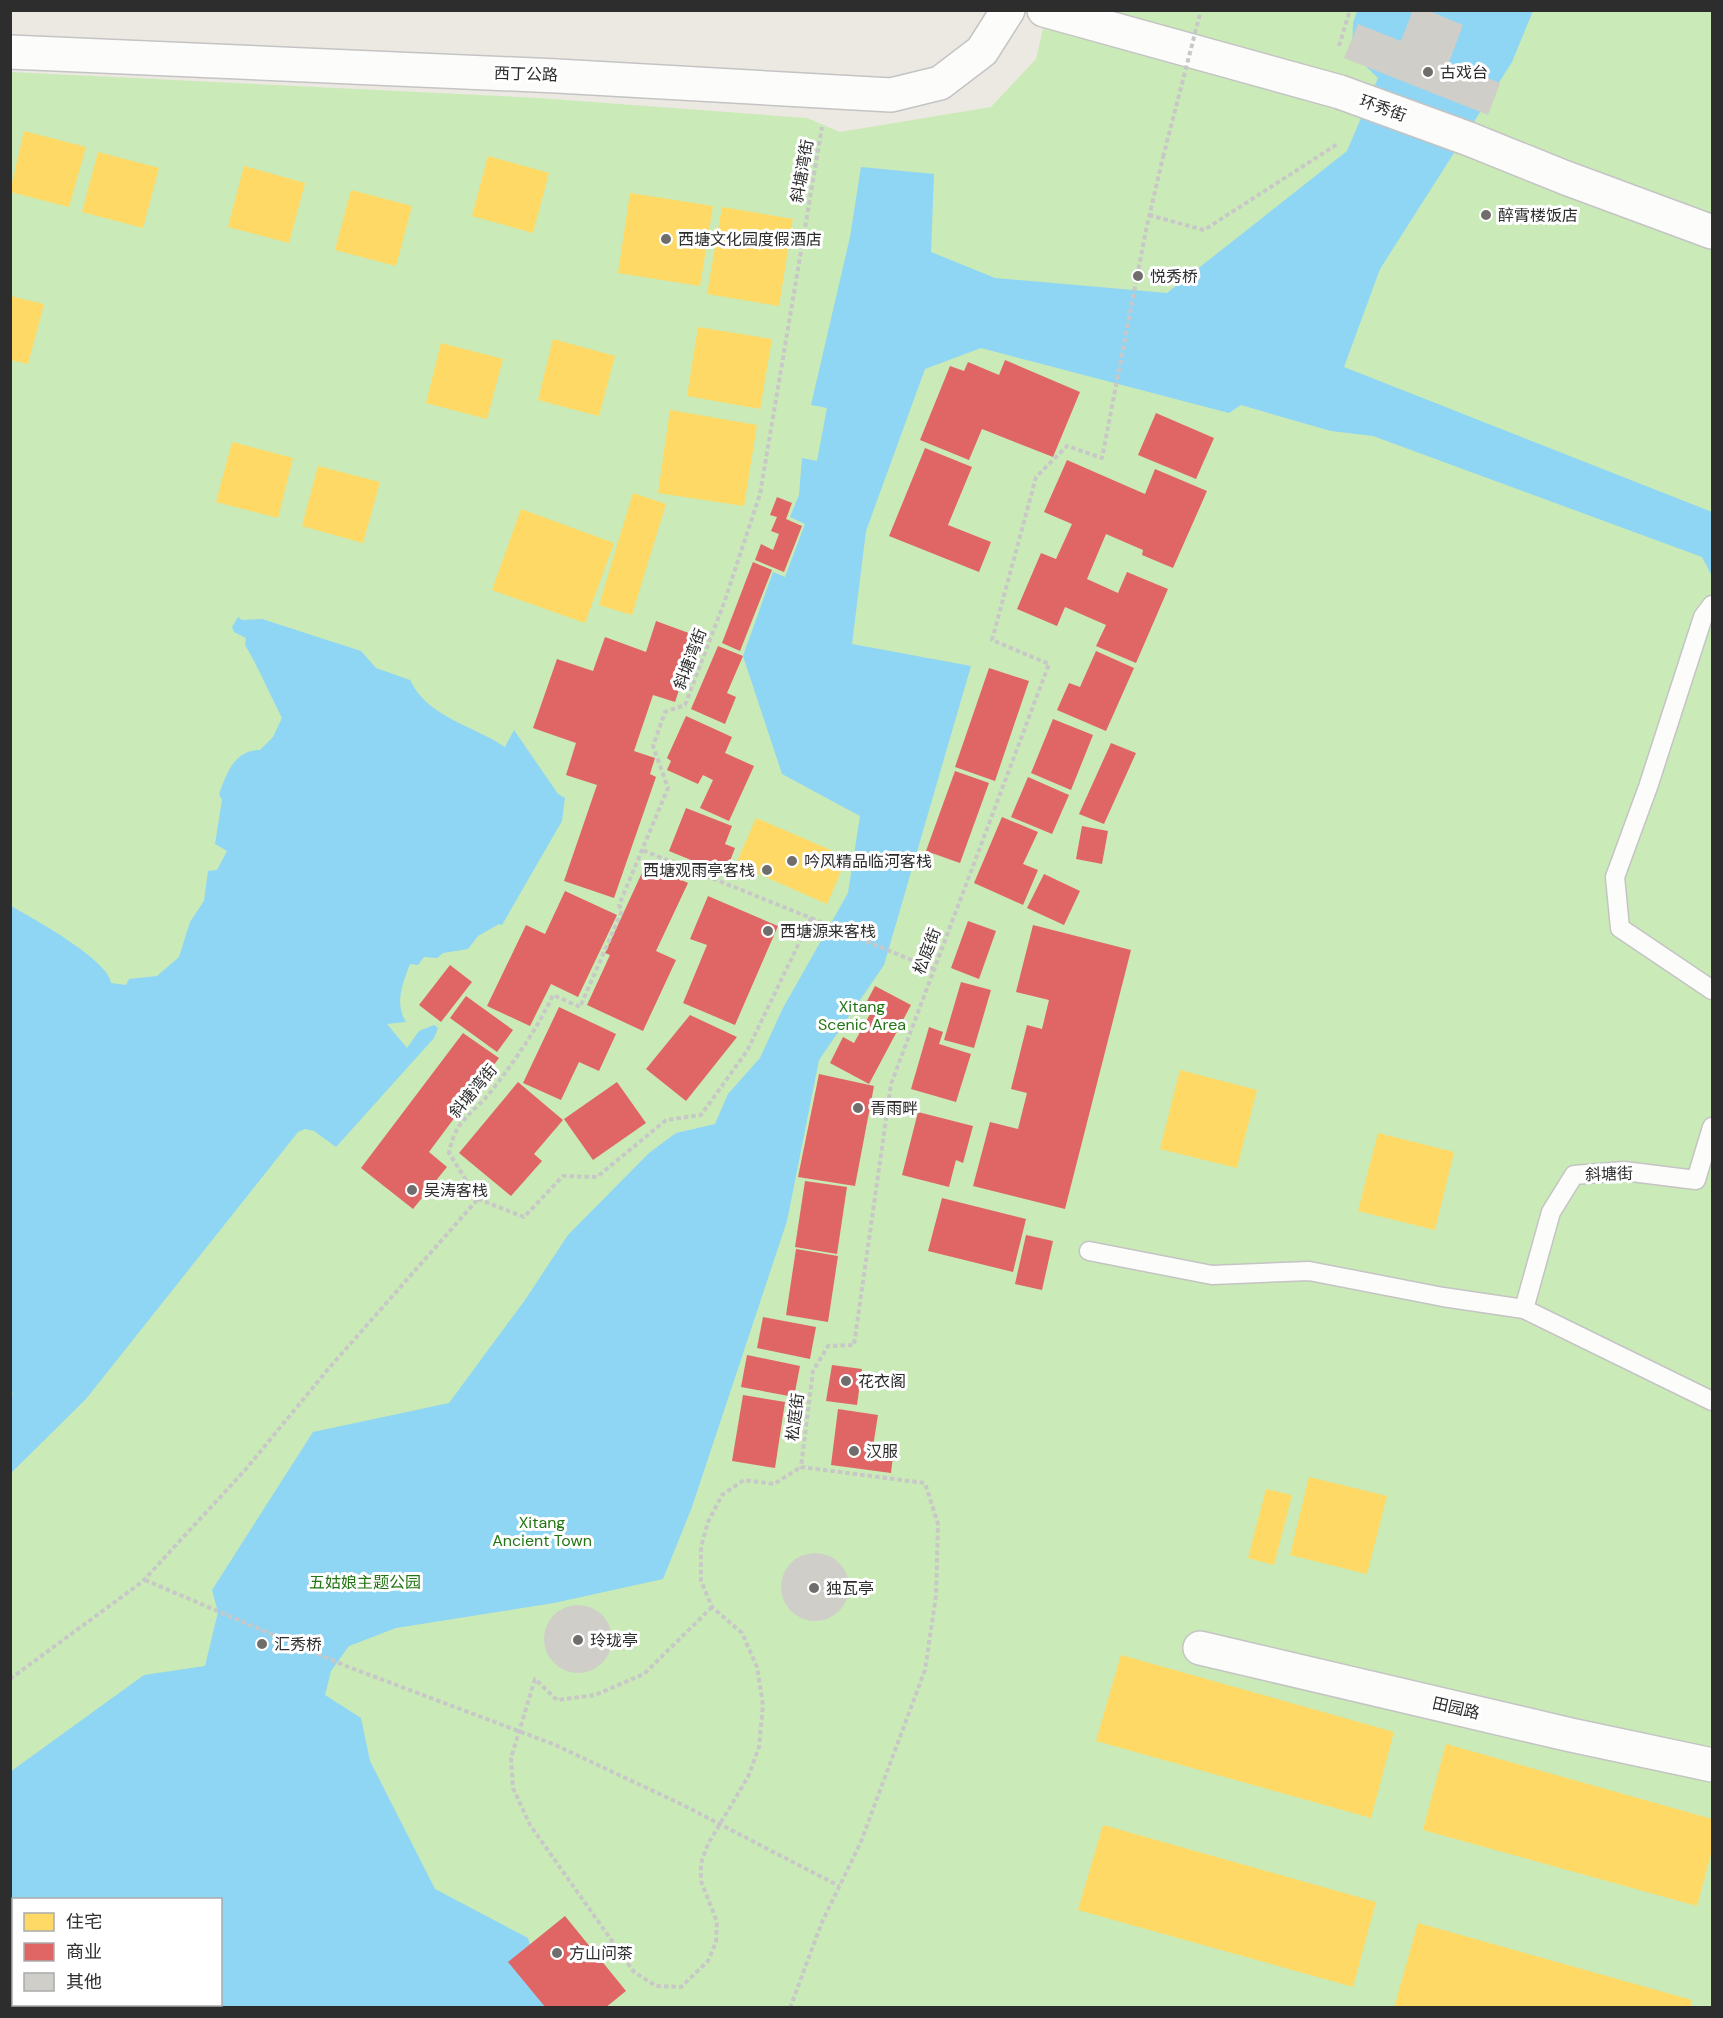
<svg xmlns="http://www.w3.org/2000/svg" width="1723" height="2018" font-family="'DM Sans','Noto Sans SC',sans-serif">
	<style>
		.green { fill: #caeab8; fill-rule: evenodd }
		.water { fill: #8fd5f4; fill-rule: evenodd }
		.homes { fill: #ffd966 }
		.shops { fill: #e06666 }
		.building { fill: #d0cec9 }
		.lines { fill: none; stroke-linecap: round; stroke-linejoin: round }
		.service-casing { stroke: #c5c4c4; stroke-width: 21 }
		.minor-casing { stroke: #c5c4c4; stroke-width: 36 }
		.tertiary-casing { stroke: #c5c4c4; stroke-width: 36 }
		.path { stroke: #c8c8c8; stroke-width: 4; stroke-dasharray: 4.5 3; stroke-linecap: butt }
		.service { stroke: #fcfcfb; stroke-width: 18 }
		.minor { stroke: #fcfcfb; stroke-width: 33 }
		.tertiary { stroke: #fcfcfb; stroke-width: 33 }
		.minor-bridge-casing { stroke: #c5c4c4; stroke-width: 36; stroke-linecap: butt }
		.path-bridge { stroke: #c8c8c8; stroke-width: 4; stroke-dasharray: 4.5 3; stroke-linecap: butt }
		.minor-bridge { stroke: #fcfcfb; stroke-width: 33 }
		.poi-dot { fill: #706e6c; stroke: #fff; stroke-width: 2 }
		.labels { text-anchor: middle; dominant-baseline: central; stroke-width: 6; stroke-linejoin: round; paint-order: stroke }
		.poi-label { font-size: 16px; fill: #2d2d2d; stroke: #fff; text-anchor: start }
		.street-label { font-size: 16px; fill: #2d2d2d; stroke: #fff }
		.park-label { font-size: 16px; fill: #227513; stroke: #fff }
	</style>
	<rect width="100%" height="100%" fill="#ece8e2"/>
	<path class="green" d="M1047,11H1712V2007H11L10,72L538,98L807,118L840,132L991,107L1036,59ZM14,1900H220V2004H14Z"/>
	<g class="water">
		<path d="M1357,11H1533L1512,62L1380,269L1344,367L1712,512V576L1702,557L1373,436L1331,431L1241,405L1229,413L981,348L925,369L866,531L852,644L971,666L884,965L819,1060L787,1221L692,1507L663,1579L554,1603L396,1628L349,1646L331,1671L325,1695L361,1718L370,1761L435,1889L528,1938L546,2007H11L10,1772L144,1675L205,1666L218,1612L212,1590L313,1432L449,1403L525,1300L568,1235L649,1153L676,1133L715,1124L728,1094L760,1058L783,1008L848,893L860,816L782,774L743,656L773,572L785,577L805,524L790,517L799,495L802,458L817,461L827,408L811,405L850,237L861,167L934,174L931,252L995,278L1167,293L1347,151L1378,78L1352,53L1353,23ZM14,1900H220V2004H14Z"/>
		<path d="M238,617L242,620L262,619L361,651L376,668L410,680C427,717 474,726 505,747L514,730L558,794L565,798L562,821L502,925L499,924L478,936L468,949L443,953L437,958L424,957L418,965L410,964C403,983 394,1003 406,1022L387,1024L407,1048L419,1031L434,1025L438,1028L434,1038L336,1147L314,1131L305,1129L298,1132L86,1399L11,1473L10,1399L13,1394L10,1391L11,906C32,918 109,960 111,983L126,985L129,979L157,976L179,957L190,922L204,901L208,871L217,870L227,851L215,844L222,800L219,794C227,773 234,750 260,750L273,737L282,718C269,693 259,668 245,645L246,638L234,632L232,627Z"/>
	</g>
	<g class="homes">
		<polygon points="24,131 86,147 69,207 10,192"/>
		<polygon points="98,152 159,168 143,228 82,212"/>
		<polygon points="488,156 549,173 533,233 472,216"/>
		<polygon points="244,166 305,183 289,243 228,227"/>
		<polygon points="351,190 412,206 396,266 335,250"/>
		<polygon points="630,193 713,206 700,286 618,273"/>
		<polygon points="722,207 793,219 779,306 707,294"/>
		<polygon points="10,296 44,304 28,364 10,360"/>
		<polygon points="698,327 772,339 760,409 687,396"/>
		<polygon points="553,339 615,356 599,416 538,400"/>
		<polygon points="441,343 503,359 487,419 426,403"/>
		<polygon points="670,410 757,425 744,506 658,493"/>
		<polygon points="232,442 293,458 278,518 216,502"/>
		<polygon points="318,466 380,482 363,543 302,526"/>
		<polygon points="633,493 666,504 632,615 599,605"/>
		<polygon points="521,509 614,543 585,623 492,590"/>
		<polygon points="756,818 847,857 827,904 736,864"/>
		<polygon points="1180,1070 1257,1090 1237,1168 1160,1149"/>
		<polygon points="1378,1133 1454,1152 1435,1230 1358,1211"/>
		<polygon points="1309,1477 1387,1496 1367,1574 1290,1555"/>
		<polygon points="1266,1489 1292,1495 1274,1565 1248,1558"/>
		<polygon points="1121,1655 1394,1732 1371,1818 1096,1741"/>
		<polygon points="1446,1744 1712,1819 1712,1850 1697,1906 1423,1830"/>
		<polygon points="1103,1825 1376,1902 1353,1987 1078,1910"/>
		<polygon points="1418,1923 1692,2000 1690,2008 1394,2008"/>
	</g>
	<g class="shops">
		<polygon points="1005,360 1080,392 1053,457 982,429 969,460 920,440 950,366 964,371 968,362 999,375"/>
		<polygon points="1156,413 1214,438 1196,479 1138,455"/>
		<polygon points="925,448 972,467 948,525 991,542 979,572 889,536"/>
		<polygon points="1067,460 1145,494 1155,469 1207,491 1173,568 1142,555 1143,550 1106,534 1087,579 1118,593 1127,572 1168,589 1136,663 1096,646 1106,625 1065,607 1057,626 1017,609 1041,553 1056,559 1072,524 1044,512"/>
		<polygon points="777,497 792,503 786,519 802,526 784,572 755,560 761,544 773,550 779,534 771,531 777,517 770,515"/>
		<polygon points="753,562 772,570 740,651 722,643"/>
		<polygon points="656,621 697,636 675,702 653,695 634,751 655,758 650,774 656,777 614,898 564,881 597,785 566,775 576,743 533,728 557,659 593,671 605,637 646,652"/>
		<polygon points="718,646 743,656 727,693 736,697 725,724 691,709"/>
		<polygon points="1096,651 1134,668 1106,731 1057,710 1069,683 1080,687"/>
		<polygon points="989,668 1029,681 995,781 955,767"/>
		<polygon points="686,716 732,737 725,753 754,766 729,821 700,808 713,780 703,775 698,784 667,770 671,761 667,758"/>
		<polygon points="1053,719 1093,735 1071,790 1031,773"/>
		<polygon points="1111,743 1136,753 1104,824 1079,814"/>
		<polygon points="955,771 989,783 960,863 926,851"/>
		<polygon points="1028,777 1069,795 1052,834 1011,817"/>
		<polygon points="686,808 732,826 725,844 735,848 725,874 669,851"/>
		<polygon points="1002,817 1038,832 1023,864 1038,870 1023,905 974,883"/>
		<polygon points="1082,826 1108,831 1102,864 1076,859"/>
		<polygon points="646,864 688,883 656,951 676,960 643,1031 587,1005 610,955 605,953"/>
		<polygon points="1044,874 1080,891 1064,925 1027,908"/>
		<polygon points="565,891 617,915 578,997 551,984 530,1026 487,1006 526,925 545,934"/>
		<polygon points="708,896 778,926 735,1025 683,1003 707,945 690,939"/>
		<polygon points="968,921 996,931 979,979 951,968"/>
		<polygon points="1033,925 1131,950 1065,1209 973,1186 990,1122 1018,1129 1027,1093 1011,1089 1027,1025 1042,1029 1049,1000 1016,992"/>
		<polygon points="450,965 472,982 441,1022 419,1005"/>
		<polygon points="961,982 991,990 974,1048 944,1040"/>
		<polygon points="875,986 911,1005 869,1084 830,1063 843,1037 854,1043 875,1005 867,1001"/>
		<polygon points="466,996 513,1030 497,1052 450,1018"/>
		<polygon points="559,1007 616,1034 599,1071 579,1062 561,1100 523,1083"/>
		<polygon points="690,1015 737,1037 686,1101 646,1069"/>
		<polygon points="929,1027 943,1032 939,1044 971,1054 956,1102 911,1089"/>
		<polygon points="463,1033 499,1058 429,1152 447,1167 413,1209 361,1168"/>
		<polygon points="819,1074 874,1086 855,1186 798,1177"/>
		<polygon points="518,1082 563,1120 534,1154 542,1161 511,1196 459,1153"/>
		<polygon points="617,1082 646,1123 593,1160 564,1119"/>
		<polygon points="918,1112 973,1126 963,1163 956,1160 949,1187 902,1175"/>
		<polygon points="805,1181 847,1187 837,1254 795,1247"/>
		<polygon points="942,1198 1026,1219 1013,1272 928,1251"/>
		<polygon points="1026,1235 1053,1241 1042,1290 1015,1284"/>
		<polygon points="796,1249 838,1256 828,1322 786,1315"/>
		<polygon points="763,1317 816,1327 810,1359 757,1348"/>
		<polygon points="747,1355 800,1366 794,1397 741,1387"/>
		<polygon points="832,1365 862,1369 857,1405 826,1401"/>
		<polygon points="743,1395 785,1402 775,1468 732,1461"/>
		<polygon points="838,1409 878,1415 872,1453 893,1456 891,1473 831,1465"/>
		<polygon points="565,1916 626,1991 605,2008 546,2008 508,1962"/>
	</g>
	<g class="building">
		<polygon points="1413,10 1427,10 1463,25 1449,62 1500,83 1488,115 1344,58 1358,24 1401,41"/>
		<circle cx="815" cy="1587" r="34"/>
		<circle cx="578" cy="1639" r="34"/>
	</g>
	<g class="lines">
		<g class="service-casing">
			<g id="service">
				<polyline points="1712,605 1703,617 1648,787 1615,877 1620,928 1712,990"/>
				<polyline points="1089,1251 1212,1275 1309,1271 1443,1297 1524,1309 1712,1401"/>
				<polyline points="1524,1309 1551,1212 1574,1175 1624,1171 1696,1180 1712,1127"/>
			</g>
		</g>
		<g class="minor-casing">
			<g id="minor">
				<polyline points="1044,10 1340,92"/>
				<polyline points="1469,139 1566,178 1712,232"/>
				<polyline points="1200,1648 1571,1735 1712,1765"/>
			</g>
		</g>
		<g class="tertiary-casing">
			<polyline id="tertiary" points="10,52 557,76 891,95 940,83 982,51 1008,10"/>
		</g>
		<g class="path">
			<polyline points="1339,46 1350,10"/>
			<polyline points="1149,215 1204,230 1339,143"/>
			<polyline points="811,918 933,969"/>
			<path d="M478,1199L449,1153C456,1117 473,1115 493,1089C516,1059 537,1029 553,995L580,1007L622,911L619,905L668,788L653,746L665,712L685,705L724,603L760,494L822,127"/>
			<polyline points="478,1199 524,1217 563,1176 597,1177 666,1120 701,1115 747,1051 811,918 642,850"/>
			<polyline points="145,1580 346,1666 553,1744 683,1805 839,1886"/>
			<polyline points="712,1607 644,1674 595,1695 557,1700 535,1679 511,1758 513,1788 530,1825 634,1972 656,1986 681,1987 708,1961 716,1942 717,1922 701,1881 701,1863 708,1844 748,1777 759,1747 763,1705 757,1667 742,1633 712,1607 701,1581 701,1547 708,1522 722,1495 744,1480 774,1484 801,1467"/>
			<polyline points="10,1679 142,1582 246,1469 329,1368 478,1199"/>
			<polyline points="790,2008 822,1922 860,1844 925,1670 936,1596 938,1524 925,1483 801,1467 813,1371 828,1346 854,1345 891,1084 1049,664 992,640 1036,477 1067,446 1102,458 1146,230 1163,157"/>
		</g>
		<use href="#service" class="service"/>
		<use href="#minor" class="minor"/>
		<use href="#tertiary" class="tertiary"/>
		<g class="minor-bridge-casing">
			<polyline id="minor-bridge" points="1340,92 1469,139"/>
		</g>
		<polyline class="path-bridge" points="1163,157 1201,10"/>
		<use href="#minor-bridge" class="minor-bridge"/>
	</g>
	<g class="poi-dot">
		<circle cx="1428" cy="72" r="6"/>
		<circle cx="1486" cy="215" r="6"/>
		<circle cx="666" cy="239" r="6"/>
		<circle cx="1138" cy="276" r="6"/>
		<circle cx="792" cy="861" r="6"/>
		<circle cx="767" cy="870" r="6"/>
		<circle cx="768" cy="931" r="6"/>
		<circle cx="858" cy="1108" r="6"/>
		<circle cx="412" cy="1190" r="6"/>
		<circle cx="846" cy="1381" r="6"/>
		<circle cx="854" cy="1451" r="6"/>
		<circle cx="814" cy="1588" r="6"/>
		<circle cx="578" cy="1640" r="6"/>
		<circle cx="262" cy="1644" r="6"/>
		<circle cx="557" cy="1953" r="6"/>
	</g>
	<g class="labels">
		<g class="poi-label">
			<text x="1440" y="72">古戏台</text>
			<text x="1498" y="215">醉霄楼饭店</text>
			<text x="678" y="239">西塘文化园度假酒店</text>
			<text x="1150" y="276">悦秀桥</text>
			<text x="804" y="861">吟风精品临河客栈</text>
			<text x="755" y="870" text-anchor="end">西塘观雨亭客栈</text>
			<text x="780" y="931">西塘源来客栈</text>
			<text x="870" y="1108">青雨畔</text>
			<text x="424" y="1190">吴涛客栈</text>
			<text x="858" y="1381">花衣阁</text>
			<text x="866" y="1451">汉服</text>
			<text x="826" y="1588">独瓦亭</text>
			<text x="590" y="1640">玲珑亭</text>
			<text x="274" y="1644">汇秀桥</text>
			<text x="569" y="1953">方山问茶</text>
		</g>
		<g class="street-label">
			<text transform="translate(526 74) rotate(2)">西丁公路</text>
			<text transform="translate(1383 108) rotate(20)">环秀街</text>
			<text transform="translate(802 171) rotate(-80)">斜塘湾街</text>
			<text transform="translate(690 659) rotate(-69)">斜塘湾街</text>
			<text transform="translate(927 951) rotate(-69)">松庭街</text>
			<text transform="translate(473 1091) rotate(-50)">斜塘湾街</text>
			<text transform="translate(1609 1174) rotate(-2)">斜塘街</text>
			<text transform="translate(795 1417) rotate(-83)">松庭街</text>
			<text transform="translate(1456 1708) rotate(13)">田园路</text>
		</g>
		<g class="park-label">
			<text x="862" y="1006">Xitang<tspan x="862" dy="18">Scenic Area</tspan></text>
			<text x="542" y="1522">Xitang<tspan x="542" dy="18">Ancient Town</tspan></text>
			<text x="365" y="1582">五姑娘主题公园</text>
		</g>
	</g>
	<rect width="1723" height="2018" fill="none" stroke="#2d2d2d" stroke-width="24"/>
	<rect x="12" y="1898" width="210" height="108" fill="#ffffff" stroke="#ababab" stroke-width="1.5"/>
	<rect x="24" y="1913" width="30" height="18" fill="#ffd966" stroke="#ababab" stroke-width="1.5"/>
	<text x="66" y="1928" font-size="18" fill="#2d2d2d">住宅</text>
	<rect x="24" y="1943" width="30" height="18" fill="#e06666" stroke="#ababab" stroke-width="1.5"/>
	<text x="66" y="1958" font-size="18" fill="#2d2d2d">商业</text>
	<rect x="24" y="1973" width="30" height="18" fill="#d0cec9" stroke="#ababab" stroke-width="1.5"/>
	<text x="66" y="1988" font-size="18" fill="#2d2d2d">其他</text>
</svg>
